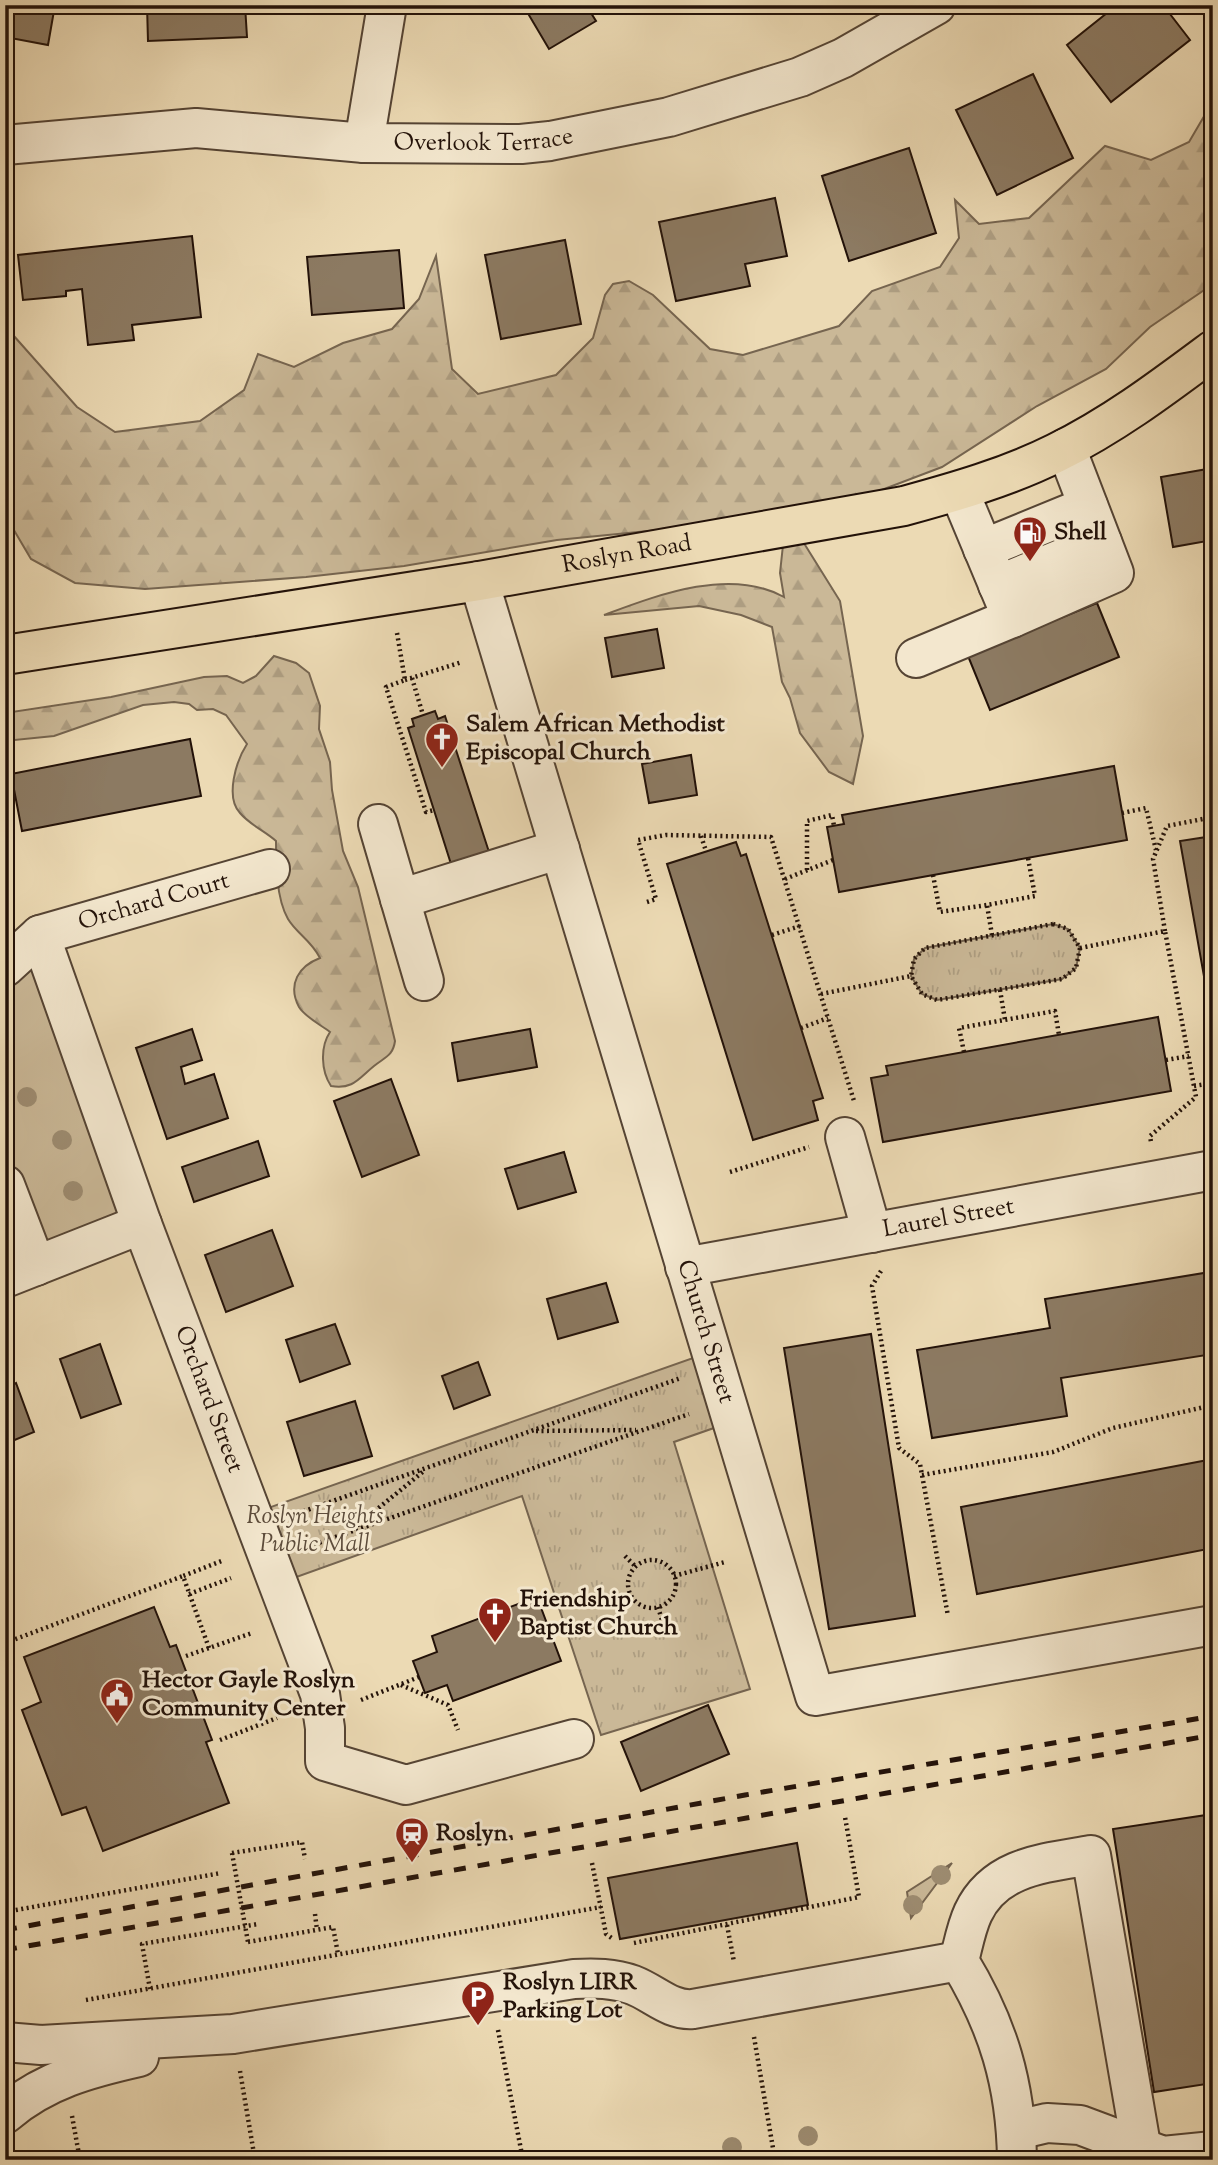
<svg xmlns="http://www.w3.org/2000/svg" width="1218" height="2165" font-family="'Sorts Mill Goudy',serif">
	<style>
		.green { fill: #cab897; stroke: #766550; stroke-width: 2 }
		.forest { fill: url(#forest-firs); stroke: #766550; stroke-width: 2 }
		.park { fill: url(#park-tufts); stroke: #766550; stroke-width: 2 }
		.building { fill: #8c7a62; stroke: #231209; stroke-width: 2 }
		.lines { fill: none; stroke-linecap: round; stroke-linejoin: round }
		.minor-casing { stroke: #554434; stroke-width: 42 }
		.major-casing { stroke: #231209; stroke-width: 42 }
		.path { stroke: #231209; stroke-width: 4.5; stroke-dasharray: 2 3.5; stroke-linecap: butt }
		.minor { stroke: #f3e7ce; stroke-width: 38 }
		.major { stroke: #ecdab4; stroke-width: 38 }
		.rail { stroke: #231209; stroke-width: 5; stroke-dasharray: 12 12; stroke-linecap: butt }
		.path-bridge { stroke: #231209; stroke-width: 4.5; stroke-dasharray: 2 3.5; stroke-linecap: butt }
		.tree { fill: #9d8c71 }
		.labels { text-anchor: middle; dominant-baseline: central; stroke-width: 6; stroke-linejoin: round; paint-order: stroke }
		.street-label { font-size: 24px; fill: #231209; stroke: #f3e7ce }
		.poi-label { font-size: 24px; font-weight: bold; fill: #231209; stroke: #f3e7ce; text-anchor: start }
		.park-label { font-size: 24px; font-style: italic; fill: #5d4c3b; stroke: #f3e7ce }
	</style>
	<defs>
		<pattern id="forest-firs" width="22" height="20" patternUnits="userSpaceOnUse" patternTransform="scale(1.75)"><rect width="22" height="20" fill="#cab897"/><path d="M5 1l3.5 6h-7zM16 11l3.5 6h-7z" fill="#ad9d81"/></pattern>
		<pattern id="park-tufts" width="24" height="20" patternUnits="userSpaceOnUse" patternTransform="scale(1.75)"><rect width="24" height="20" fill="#cab897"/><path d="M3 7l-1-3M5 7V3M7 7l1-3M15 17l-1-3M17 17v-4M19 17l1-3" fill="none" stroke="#ad9d81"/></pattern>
	</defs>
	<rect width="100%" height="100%" fill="#ecdab4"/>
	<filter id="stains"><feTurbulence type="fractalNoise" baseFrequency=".00286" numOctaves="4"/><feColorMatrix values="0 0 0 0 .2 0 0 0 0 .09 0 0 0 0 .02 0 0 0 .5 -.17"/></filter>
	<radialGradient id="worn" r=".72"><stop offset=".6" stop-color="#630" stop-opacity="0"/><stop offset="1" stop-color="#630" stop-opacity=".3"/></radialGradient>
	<g class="green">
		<polygon points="40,935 142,1224 36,1266 5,1185 5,967"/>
		<polygon points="952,1863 911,1918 907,1892"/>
	</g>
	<g class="forest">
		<path d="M1213,101V284L1150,327L1106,369L1037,406L942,467L792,524L840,601L863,736L853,784L829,772L800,733L790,698L782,682L772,627L741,615L699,606L604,615C658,595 730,567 784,597L780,573L783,545L719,524L557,540L404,566L306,577L145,589L75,583L31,559L5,515V326L77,407L115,432L200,421L244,390L258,354L294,367L343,343L392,329L419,299L436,256L452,369L478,394L556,375L593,338L605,295L613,284L629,281L653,295L710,349L743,355L839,326L872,291L940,267L959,238L955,200L979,224L1029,218L1105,146L1151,160L1189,142Z"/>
		<path d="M274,656L296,663L309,673L320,706L319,729L330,762L332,790L343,851L358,887L395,1041C393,1056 385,1057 374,1066C359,1078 353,1090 331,1086C321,1071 320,1047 330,1032C321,1025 305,1017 299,1007C287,984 299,966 320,958C311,940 297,934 288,919C276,898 276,864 276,841C265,831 250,825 240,813C225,797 236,761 247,744L226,715L213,709L197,710L189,704L174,702L143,705L54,736L5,741V713L111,697L204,677L227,676L243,683L256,676Z"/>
	</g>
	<g class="park">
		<polygon points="1053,924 1068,929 1080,948 1076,968 1062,979 937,1000 922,994 911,976 914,959 925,948"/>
		<polygon points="710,1352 731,1422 674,1442 750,1689 601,1735 522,1496 277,1584 251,1514"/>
	</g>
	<g class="building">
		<polygon points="5,5 55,5 48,45 5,37"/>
		<polygon points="147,5 245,5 247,37 148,41"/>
		<polygon points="523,5 586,5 596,21 549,49"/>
		<polygon points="1117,5 1163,5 1190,40 1111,102 1067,45"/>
		<polygon points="1033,74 1073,158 997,195 956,110"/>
		<polygon points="909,148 936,233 849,261 822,176"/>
		<polygon points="775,198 787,256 745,264 750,286 676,301 659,222"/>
		<polygon points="192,236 201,317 132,325 134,340 88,345 82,289 66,291 66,296 23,300 18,255"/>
		<polygon points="565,240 581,324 501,339 485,255"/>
		<polygon points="399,250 404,308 312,315 307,257"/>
		<polygon points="1213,468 1213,540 1173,547 1161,477"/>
		<polygon points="1097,603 1119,657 990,710 968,656"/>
		<polygon points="657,629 664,668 612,677 605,638"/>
		<polygon points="435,711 438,719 445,716 489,852 451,864 408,728 414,726 412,719"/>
		<polygon points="190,739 201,796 22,831 11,774"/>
		<polygon points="691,755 697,795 649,803 642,764"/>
		<polygon points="1114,766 1127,840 839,892 827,827 844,824 842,815"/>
		<polygon points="1213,836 1213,1027 1180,841"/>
		<polygon points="736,842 741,856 746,854 823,1098 813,1101 818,1120 753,1140 667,864"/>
		<polygon points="1158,1017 1171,1091 883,1142 871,1078 888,1075 886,1066"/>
		<polygon points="192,1029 202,1060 181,1067 185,1084 214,1074 228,1118 167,1139 136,1048"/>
		<polygon points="530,1029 537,1067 458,1081 452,1043"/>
		<polygon points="391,1079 419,1155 362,1177 334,1101"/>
		<polygon points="258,1141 269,1176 194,1202 182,1167"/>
		<polygon points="564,1152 576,1192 518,1209 505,1169"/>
		<polygon points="272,1230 293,1286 226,1312 205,1255"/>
		<polygon points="1204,1273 1213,1326 1213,1354 1061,1378 1067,1416 932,1438 917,1350 1050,1328 1045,1299"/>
		<polygon points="606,1283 618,1322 558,1339 547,1299"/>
		<polygon points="335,1324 350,1364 300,1382 286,1340"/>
		<polygon points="871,1334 915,1616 829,1629 784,1348"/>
		<polygon points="100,1344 121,1404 81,1418 60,1359"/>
		<polygon points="478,1362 490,1395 454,1409 442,1376"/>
		<polygon points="9,1375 13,1385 16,1383 34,1432 5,1444 5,1377"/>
		<polygon points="355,1401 372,1456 304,1476 287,1422"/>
		<polygon points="1213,1459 1213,1548 977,1594 961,1507"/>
		<polygon points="537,1597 561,1661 453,1701 447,1685 425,1693 413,1661 437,1652 432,1636"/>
		<polygon points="154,1607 170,1647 176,1645 212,1740 206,1742 229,1803 103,1851 86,1807 62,1815 22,1710 41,1702 24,1657"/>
		<polygon points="708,1705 729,1754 641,1791 621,1742"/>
		<polygon points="1213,1814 1213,2083 1154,2092 1113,1829"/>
		<polygon points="797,1843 808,1905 620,1939 608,1878"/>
	</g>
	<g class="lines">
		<g class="minor-casing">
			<g id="minor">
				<polyline points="364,143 387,5"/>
				<path id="s1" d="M5,145L196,128L364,143L521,144L550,141L669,117L800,77L843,58L936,5"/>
				<polyline points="959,491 1012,618 1114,573 1066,448"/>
				<polyline points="983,549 1088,506"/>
				<path id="s2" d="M479,581L815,1696L1213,1625"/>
				<polyline points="998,585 1102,542"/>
				<polyline points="916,658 1012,618"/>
				<polyline points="378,824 424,981"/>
				<polyline points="400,899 560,849"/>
				<path id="s3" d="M40,935L142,1224L320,1694L325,1728V1761L406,1785L574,1739"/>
				<path id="s4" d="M5,967L40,935L270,869"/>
				<polyline points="845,1137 872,1233"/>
				<polyline points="5,1185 36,1266"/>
				<path id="s5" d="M685,1267L1213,1170"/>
				<polyline points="5,1278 142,1224"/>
				<path d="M5,2042L41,2045L233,2034L574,1979C595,1978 613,1978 633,1985C654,1993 670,2011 693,2009L959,1961"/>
				<path d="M5,2114C44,2080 90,2068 139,2057"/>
				<polyline points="1017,2130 1047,2123 1080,2125 1163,2156 1213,2151"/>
				<path d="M1017,2160C1016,2084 998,2025 959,1961C963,1946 966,1928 973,1913C995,1866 1045,1863 1091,1855L1142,2151"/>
			</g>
		</g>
		<g class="major-casing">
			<g id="major">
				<path id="s6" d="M5,655L479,581L904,506C955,492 1008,477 1056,453C1113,425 1162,388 1213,350"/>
			</g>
		</g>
		<g class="path">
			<polyline points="397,633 405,680 386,687 426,812 434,810"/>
			<polyline points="412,678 423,715"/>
			<polyline points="405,680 462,662"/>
			<polyline points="1122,813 1146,808 1156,850"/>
			<polyline points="701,836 706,851"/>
			<polyline points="807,870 807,821 832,815 834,826"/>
			<polyline points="933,875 940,912 987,905"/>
			<polyline points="785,879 833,860"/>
			<polyline points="647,902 656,899 638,840 666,835 771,837 854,1101"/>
			<polygon points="1053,924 1068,929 1080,948 1076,968 1062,979 937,1000 922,994 911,976 914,959 925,948"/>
			<polyline points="1165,931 1153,859 1167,826 1213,817"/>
			<polyline points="772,935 800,926"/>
			<polyline points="992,935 987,905 1035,896 1028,858"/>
			<polyline points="1080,948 1165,931 1196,1097 1150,1136 1151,1142"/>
			<polyline points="1000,990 1005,1020"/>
			<polyline points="821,994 911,976"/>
			<polyline points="801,1028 828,1018"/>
			<polyline points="964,1052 959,1028 1055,1011 1059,1035"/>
			<polyline points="1166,1060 1189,1056"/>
			<polyline points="1194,1086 1213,1083"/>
			<polyline points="730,1172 809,1147"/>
			<polyline points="881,1271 872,1286 899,1448 920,1464 948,1616"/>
			<polyline points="536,1431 636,1430"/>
			<polyline points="922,1475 1053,1452 1113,1428 1213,1405"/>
			<polyline points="293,1515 681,1378"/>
			<polyline points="353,1529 425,1470"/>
			<polyline points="304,1548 689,1414"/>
			<polyline points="625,1556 635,1566"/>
			<circle cx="652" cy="1584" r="24"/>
			<polyline points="674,1576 725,1562"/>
			<polyline points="189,1594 231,1578"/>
			<polyline points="658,1607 664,1627"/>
			<polyline points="5,1643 183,1576"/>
			<polyline points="209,1648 183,1576 224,1560"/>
			<polyline points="186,1656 252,1633"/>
			<polyline points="401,1685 448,1705 458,1730"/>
			<polyline points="361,1700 419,1677"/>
			<polyline points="220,1740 277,1718"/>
			<polyline points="232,1853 302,1842 305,1859"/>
			<polyline points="592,1863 606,1934 613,1939"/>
			<polyline points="5,1912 221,1873"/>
			<polyline points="315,1914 317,1930"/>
			<polyline points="727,1925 734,1962"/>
			<polyline points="248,1942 333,1927 338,1954"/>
			<polyline points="634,1943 859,1897 845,1817"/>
			<polyline points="150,1989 142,1944 258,1924"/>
			<polyline points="86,2000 601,1907"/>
			<polyline points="498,2030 523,2160"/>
			<polyline points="754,2037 775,2160"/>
			<polyline points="240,2071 255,2160"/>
			<polyline points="72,2116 80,2160"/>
		</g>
		<use href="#minor" class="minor"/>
		<use href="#major" class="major"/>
		<g class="rail">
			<polyline points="5,1930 745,1795 1213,1716"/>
			<polyline points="5,1950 1213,1735"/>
		</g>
		<polyline class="path-bridge" points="232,1853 248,1942"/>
	</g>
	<g class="tree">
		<circle cx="27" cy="1097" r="10"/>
		<circle cx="62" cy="1140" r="10"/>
		<circle cx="73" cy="1191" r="10"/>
		<circle cx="941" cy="1875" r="10"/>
		<circle cx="913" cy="1905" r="10"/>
		<circle cx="808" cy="2136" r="10"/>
		<circle cx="732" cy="2147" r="10"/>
	</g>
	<defs>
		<g id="fuel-pin" transform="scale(1.75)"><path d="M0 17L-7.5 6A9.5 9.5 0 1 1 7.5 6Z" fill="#8f2418" stroke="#f3e7ce"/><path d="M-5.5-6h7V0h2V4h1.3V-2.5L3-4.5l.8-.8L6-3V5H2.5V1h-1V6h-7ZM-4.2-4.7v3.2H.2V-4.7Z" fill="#fff"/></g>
		<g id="church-pin" transform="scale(1.75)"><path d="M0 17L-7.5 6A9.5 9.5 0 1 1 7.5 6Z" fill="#8f2418" stroke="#f3e7ce"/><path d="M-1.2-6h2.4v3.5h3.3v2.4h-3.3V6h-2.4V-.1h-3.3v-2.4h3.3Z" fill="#fff"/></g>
		<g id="civic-pin" transform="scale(1.75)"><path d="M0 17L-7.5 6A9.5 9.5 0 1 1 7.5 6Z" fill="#8f2418" stroke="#f3e7ce"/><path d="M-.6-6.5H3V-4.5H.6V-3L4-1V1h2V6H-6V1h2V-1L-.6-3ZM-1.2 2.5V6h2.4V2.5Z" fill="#fff"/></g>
		<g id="station-pin" transform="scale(1.75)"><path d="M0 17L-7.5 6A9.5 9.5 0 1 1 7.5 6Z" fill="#8f2418" stroke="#f3e7ce"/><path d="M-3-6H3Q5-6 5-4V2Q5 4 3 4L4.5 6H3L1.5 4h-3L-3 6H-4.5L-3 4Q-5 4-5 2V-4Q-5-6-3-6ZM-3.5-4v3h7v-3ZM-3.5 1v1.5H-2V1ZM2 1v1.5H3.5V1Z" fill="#fff"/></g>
		<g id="parking-pin" transform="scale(1.75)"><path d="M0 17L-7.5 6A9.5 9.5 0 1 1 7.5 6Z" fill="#8f2418" stroke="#f3e7ce"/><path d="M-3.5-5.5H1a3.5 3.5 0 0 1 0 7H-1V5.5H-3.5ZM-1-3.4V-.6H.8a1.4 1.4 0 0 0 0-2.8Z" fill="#fff"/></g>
	</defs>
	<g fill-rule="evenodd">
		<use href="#fuel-pin" x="1030" y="533"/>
		<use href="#church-pin" x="442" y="739"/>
		<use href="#church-pin" x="495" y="1614"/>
		<use href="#civic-pin" x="117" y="1695"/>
		<use href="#station-pin" x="412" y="1834"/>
		<use href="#parking-pin" x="478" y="1997"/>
	</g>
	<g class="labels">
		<g class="street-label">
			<text stroke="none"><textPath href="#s1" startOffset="480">Overlook Terrace</textPath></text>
			<text stroke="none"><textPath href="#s6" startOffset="630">Roslyn Road</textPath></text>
			<text stroke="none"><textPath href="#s4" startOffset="166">Orchard Court</textPath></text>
			<text stroke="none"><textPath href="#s5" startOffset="268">Laurel Street</textPath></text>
			<text stroke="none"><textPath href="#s2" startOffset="784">Church Street</textPath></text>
			<text stroke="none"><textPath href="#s3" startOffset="494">Orchard Street</textPath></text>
		</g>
		<g class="poi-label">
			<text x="1054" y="533">Shell</text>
			<text x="466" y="725">Salem African Methodist<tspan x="466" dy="28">Episcopal Church</tspan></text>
			<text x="520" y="1600">Friendship<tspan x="520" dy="28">Baptist Church</tspan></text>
			<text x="142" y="1681">Hector Gayle Roslyn<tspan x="142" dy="28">Community Center</tspan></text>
			<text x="436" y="1834">Roslyn</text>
			<text x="503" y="1983">Roslyn LIRR<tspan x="503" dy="28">Parking Lot</tspan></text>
		</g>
		<g class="park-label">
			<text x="315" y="1517">Roslyn Heights<tspan x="315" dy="28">Public Mall</tspan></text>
		</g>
	</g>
	<rect width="1218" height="2165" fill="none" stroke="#ecdab4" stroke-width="28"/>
	<rect x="7" y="7" width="1204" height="2151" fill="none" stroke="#231209" stroke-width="3.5"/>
	<rect x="14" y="14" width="1190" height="2137" fill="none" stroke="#231209" stroke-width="2"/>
	<rect width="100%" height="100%" filter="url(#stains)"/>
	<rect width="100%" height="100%" fill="url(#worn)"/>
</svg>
